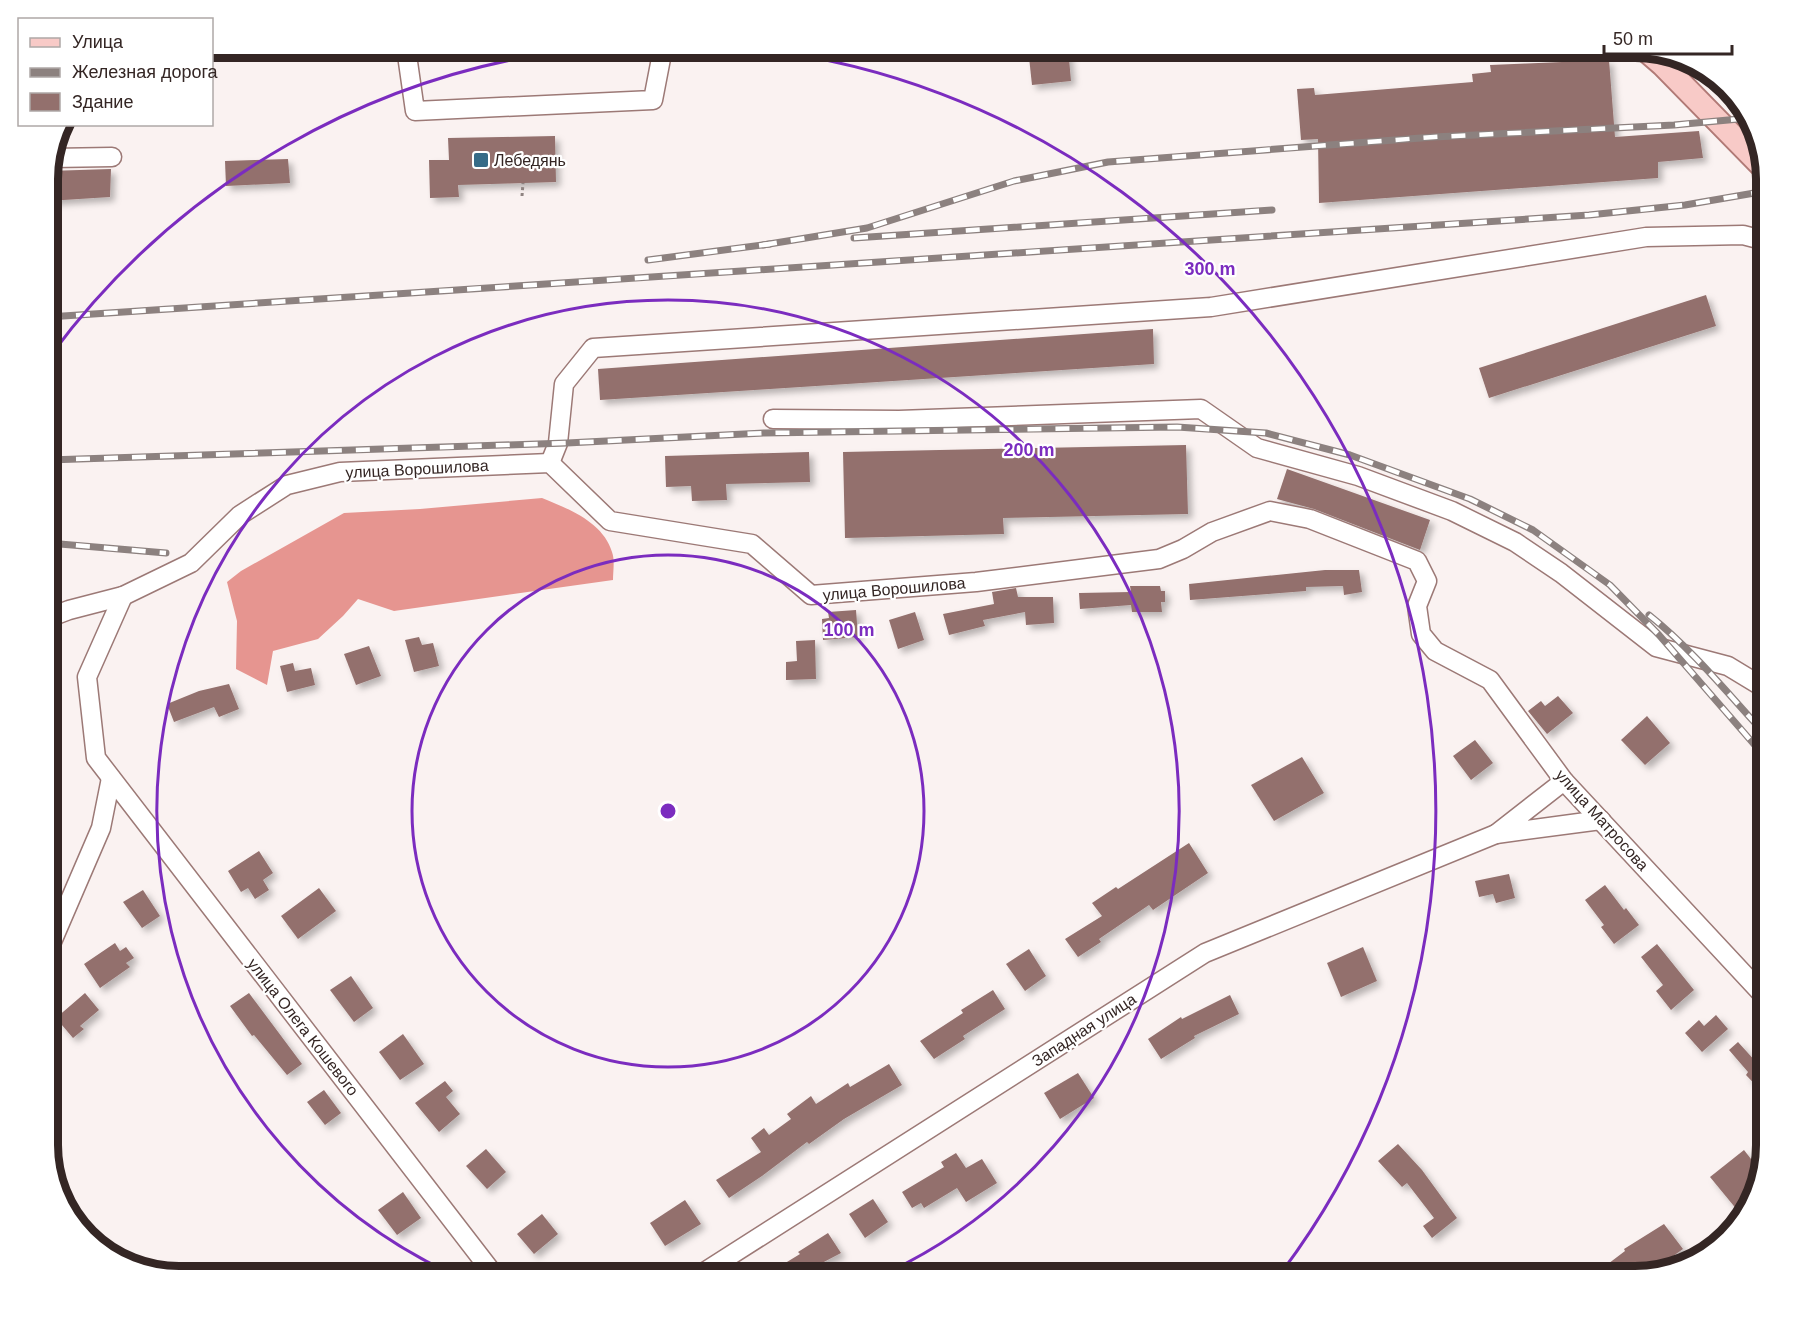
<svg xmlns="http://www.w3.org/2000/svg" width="1814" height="1324" font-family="Helvetica,sans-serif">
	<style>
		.forest { fill: #e69590 }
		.building { fill: #93706d; filter: url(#shadow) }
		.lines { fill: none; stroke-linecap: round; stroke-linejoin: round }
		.minor-casing { stroke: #9c7976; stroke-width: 21 }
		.major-casing { stroke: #b17a76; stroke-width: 26 }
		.path { stroke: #8e8381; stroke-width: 3; stroke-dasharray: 3 3; stroke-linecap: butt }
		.minor { stroke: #fff; stroke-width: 18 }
		.major { stroke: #f8cac7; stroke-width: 22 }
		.rail-casing { stroke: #8c817f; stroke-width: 7 }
		.rail { stroke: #fff; stroke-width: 4.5; stroke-dasharray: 14; stroke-linecap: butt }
		.ring { fill: none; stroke: #7b2cbf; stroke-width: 3 }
		.poi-dot { fill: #366b87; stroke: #fff; stroke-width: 2 }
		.labels { text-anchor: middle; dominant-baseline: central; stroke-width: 4.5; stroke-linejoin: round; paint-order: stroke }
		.poi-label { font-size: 16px; fill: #342624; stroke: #fff; text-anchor: start }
		.street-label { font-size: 16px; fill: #342624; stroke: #fff }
		.rim { fill: none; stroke: #342624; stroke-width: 8 }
		.centre { fill: #7b2cbf; stroke: #fff; stroke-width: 3 }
		.ring-label { font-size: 18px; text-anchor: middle; font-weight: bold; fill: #7b2cbf; stroke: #fff; stroke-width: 4.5; stroke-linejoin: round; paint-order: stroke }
	</style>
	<defs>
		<filter id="shadow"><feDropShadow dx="4.5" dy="4.5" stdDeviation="3" flood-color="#0004"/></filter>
	</defs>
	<rect width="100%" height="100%" fill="#faf2f1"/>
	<path class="forest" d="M542,498C569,509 603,522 612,552C615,560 613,572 613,580L394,611L358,599L343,616L318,639L273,651L267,685L236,669L237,621L227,582L241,571L344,513L420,509Z"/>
	<g class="building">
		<polygon points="1028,48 1068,48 1071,81 1032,85"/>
		<polygon points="1609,60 1615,137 1699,131 1703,158 1658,162 1658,178 1319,203 1318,139 1301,140 1297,89 1314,88 1315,95 1473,82 1472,74 1491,72 1490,65"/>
		<polygon points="555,136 556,182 458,185 459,197 430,198 429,160 449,160 448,138"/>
		<polygon points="288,159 290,183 226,186 225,161"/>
		<polygon points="111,169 110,197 48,201 48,171"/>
		<polygon points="1706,295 1716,326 1489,398 1479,368"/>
		<polygon points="1153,329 1154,364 600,400 598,369"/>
		<polygon points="1186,445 1188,514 1003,518 1004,534 845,538 843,452"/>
		<polygon points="809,452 810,482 726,484 727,500 692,501 691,486 666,487 665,456"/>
		<polygon points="1287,469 1430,520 1420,550 1314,509 1277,499"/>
		<polygon points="1325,570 1359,570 1362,592 1344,595 1343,586 1306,587 1306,591 1190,600 1189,584"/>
		<polygon points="1130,586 1160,586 1161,591 1165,591 1165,602 1161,602 1162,612 1132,612 1131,605 1080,609 1079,593 1131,592"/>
		<polygon points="1016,588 1018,597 1053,597 1054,623 1026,625 1025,612 983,620 985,626 949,635 943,614 994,604 992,592"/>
		<polygon points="856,610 858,637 823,640 822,619 829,618 828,612"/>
		<polygon points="915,612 924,640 898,649 889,620"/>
		<polygon points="419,637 422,645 433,643 439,666 414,672 405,640"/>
		<polygon points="815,640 816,679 786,680 786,662 797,661 796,641"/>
		<polygon points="369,646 381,676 356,685 344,654"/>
		<polygon points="293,663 295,671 311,668 315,685 287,692 280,666"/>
		<polygon points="229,684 239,709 219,717 214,707 174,722 167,704 199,691"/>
		<polygon points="1558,696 1573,713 1547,734 1528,711 1541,701 1545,706"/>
		<polygon points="1647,716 1670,743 1645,765 1621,740"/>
		<polygon points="1475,740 1493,763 1471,780 1453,756"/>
		<polygon points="1302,757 1324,793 1274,821 1251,785"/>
		<polygon points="1189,843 1208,873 1153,910 1149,905 1099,939 1101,942 1078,957 1065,939 1102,916 1092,903 1116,887 1118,889"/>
		<polygon points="259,851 273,873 263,880 269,890 255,899 248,888 241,892 228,871"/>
		<polygon points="1509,874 1515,898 1496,903 1493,894 1479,897 1475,881"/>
		<polygon points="1605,885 1624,910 1626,908 1639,925 1614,944 1601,927 1604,925 1585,900"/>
		<polygon points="319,888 336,911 298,939 281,916"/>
		<polygon points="143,890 160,916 142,928 123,902"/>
		<polygon points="115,943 120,951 126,947 134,958 126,963 130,967 100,988 84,964"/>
		<polygon points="1657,944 1694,990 1671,1010 1656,991 1663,985 1641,957"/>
		<polygon points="1363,947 1377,981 1341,997 1327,963"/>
		<polygon points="1029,949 1046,976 1025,991 1006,964"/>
		<polygon points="351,976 373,1008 354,1022 330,990"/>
		<polygon points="993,990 1005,1009 963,1036 965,1039 934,1059 920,1041 963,1013 961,1010"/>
		<polygon points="85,993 99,1010 80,1026 84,1029 73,1038 56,1018"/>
		<polygon points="249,993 302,1064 287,1075 254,1035 252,1036 230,1006"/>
		<polygon points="1230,995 1239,1014 1194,1036 1195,1038 1161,1059 1148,1039 1181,1017 1182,1019"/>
		<polygon points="1716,1015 1728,1029 1702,1052 1685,1033 1699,1020 1704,1026"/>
		<polygon points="403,1034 424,1064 400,1080 379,1052"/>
		<polygon points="1738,1042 1757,1063 1766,1053 1766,1096 1746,1075 1748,1072 1729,1050"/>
		<polygon points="889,1064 902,1085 844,1119 809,1144 807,1142 762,1176 729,1198 716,1180 761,1152 751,1138 764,1128 769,1135 791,1119 787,1114 811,1096 816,1104 848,1083 850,1087"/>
		<polygon points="1078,1073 1094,1098 1060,1119 1044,1093"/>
		<polygon points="445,1081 453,1091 446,1097 460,1114 439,1132 415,1103"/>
		<polygon points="324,1090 341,1113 325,1125 307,1102"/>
		<polygon points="1398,1144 1422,1170 1457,1218 1432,1238 1423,1226 1434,1218 1407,1183 1402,1187 1378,1161"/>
		<polygon points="486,1149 506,1172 487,1189 466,1166"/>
		<polygon points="1744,1150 1758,1168 1746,1205 1738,1211 1710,1177"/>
		<polygon points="956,1153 966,1168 982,1159 997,1183 966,1202 957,1188 924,1208 921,1203 912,1208 902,1192 944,1167 941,1162"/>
		<polygon points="403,1192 421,1218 397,1235 378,1210"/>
		<polygon points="873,1199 888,1222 865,1238 849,1214"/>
		<polygon points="685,1200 701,1224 665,1246 650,1223"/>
		<polygon points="542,1214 558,1234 534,1254 517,1234"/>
		<polygon points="1664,1224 1683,1249 1649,1273 1635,1276 1592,1276 1625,1251 1624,1249"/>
		<polygon points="828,1233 841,1253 797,1276 764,1276 800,1254 798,1252"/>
	</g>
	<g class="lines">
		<g class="minor-casing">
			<g id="minor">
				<polyline points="406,48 415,111 653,100 663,48"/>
				<polyline points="52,158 112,157"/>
				<polyline points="773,419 899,420 1201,409 1257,448 1358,476 1452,511 1515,542 1561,573 1656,647 1728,666 1766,689"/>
				<polyline points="550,463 558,443 564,384 593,348 1211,307 1646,237 1743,235 1766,241"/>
				<polyline points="123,596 87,677 96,758 495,1276"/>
				<polyline points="48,618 69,610 123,596 191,563 240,515 287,485 340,472 550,463 610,521 752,544 811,595 976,582 1159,559 1183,549 1212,532 1270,511 1310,519 1417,561 1427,581 1417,606 1421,634 1435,651 1490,680 1564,781 1766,998"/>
				<polyline points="1564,781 1496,834 1601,820"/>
				<polyline points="48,951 101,828 111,778"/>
				<polyline points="698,1276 1205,953 1496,834"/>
			</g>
		</g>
		<g class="major-casing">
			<polyline id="major" points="1648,52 1663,65 1763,167"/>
		</g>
		<polyline class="path" points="522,196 523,183"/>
		<use href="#minor" class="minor"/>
		<use href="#major" class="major"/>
		<g class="rail-casing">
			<g id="rail">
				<polyline points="854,238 1272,210"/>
				<polyline points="763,245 867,228 1014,181 1108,162 1434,137 1674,125 1750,118"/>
				<polyline points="648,260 770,244"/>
				<polyline points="48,317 1589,215 1685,205 1766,191"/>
				<polyline points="48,460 567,443 764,433 1177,427 1266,433 1350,455 1470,499 1533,530 1610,585 1659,635 1766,758"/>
				<polyline points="48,543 166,553"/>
				<path d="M1649,615C1693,650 1728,694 1766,735"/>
			</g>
		</g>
		<use href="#rail" class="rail"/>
	</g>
	<g class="ring">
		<circle cx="668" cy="811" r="256"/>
		<path d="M456 1276A511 511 0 1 1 880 1276"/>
		<path d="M51 355A767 767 0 0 1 588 48M748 48A767 767 0 0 1 1281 1273"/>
	</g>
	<rect class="poi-dot" x="473" y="152" width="16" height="16" rx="3"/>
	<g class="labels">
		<g class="poi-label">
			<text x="494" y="160">Лебедянь</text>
		</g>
		<g class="street-label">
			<text transform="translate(417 469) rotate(-3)">улица Ворошилова</text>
			<text transform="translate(894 589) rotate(-5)">улица Ворошилова</text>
			<text transform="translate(1602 820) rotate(48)">улица Матросова</text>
			<text transform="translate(303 1027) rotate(52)">улица Олега Кошевого</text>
			<text transform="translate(1084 1030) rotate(-33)">Западная улица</text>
		</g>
	</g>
	<path d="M0 0H1814V1324H0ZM179 58H1635A121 121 0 0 1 1756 179V1145A121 121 0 0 1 1635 1266H179A121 121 0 0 1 58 1145V179A121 121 0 0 1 179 58Z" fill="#fff" fill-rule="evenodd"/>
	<path class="rim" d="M179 58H1635A121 121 0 0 1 1756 179V1145A121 121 0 0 1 1635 1266H179A121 121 0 0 1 58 1145V179A121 121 0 0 1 179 58Z"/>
	<circle cx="668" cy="811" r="9" class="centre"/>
	<g class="ring-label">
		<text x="1210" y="275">300 m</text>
		<text x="1029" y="456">200 m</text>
		<text x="849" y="636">100 m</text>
	</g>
	<rect x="18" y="18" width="195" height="108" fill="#ffffff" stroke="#aea8a7" stroke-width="1.5"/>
	<rect x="30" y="38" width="30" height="9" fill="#f8cac7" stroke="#aea8a7" stroke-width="1.5"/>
	<text x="72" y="48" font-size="18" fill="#342624">Улица</text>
	<rect x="30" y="68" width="30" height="9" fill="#8c817f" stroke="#aea8a7" stroke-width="1.5"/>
	<text x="72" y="78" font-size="18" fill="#342624">Железная дорога</text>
	<rect x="30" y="93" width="30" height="18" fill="#93706d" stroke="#aea8a7" stroke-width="1.5"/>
	<text x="72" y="108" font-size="18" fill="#342624">Здание</text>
	<path d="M1604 45v9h128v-9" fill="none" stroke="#342624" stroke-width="3"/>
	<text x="1613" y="45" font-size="18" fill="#342624" stroke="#ffffff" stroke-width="4.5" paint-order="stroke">50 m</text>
</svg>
